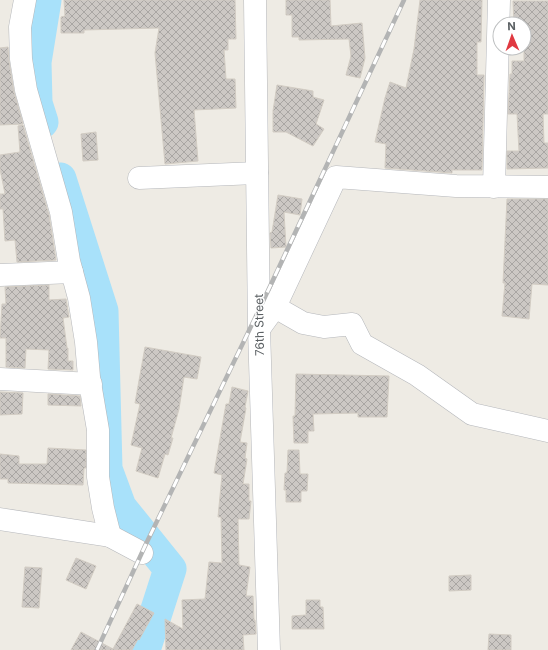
<svg xmlns="http://www.w3.org/2000/svg" width="548" height="650" font-family="Inter,sans-serif">
	<style>
		.lines { fill: none; stroke-linecap: round; stroke-linejoin: round }
		.river { stroke: #a8e1fa; stroke-width: 33 }
		.building { fill: url(#building-cross-hatch); stroke: #d2ccc3 }
		.minor-casing { stroke: #b5b7bb; stroke-width: 23 }
		.minor { stroke: #fff; stroke-width: 22 }
		.rail-casing { stroke: #b3b4b4; stroke-width: 4.5 }
		.rail { stroke: #fff; stroke-width: 3; stroke-dasharray: 9; stroke-linecap: butt }
		.labels { text-anchor: middle; dominant-baseline: central; stroke-width: 3; stroke-linejoin: round; paint-order: stroke }
		.street-label { font-size: 12px; fill: #5c6164; stroke: #fff }
	</style>
	<defs>
		<pattern id="building-cross-hatch" width="8" height="8" patternUnits="userSpaceOnUse"><rect width="8" height="8" fill="#ccc8c4"/><path d="M0 0l8 8M0 8l8-8" fill="none" stroke="#a9a6a3"/></pattern>
	</defs>
	<rect width="100%" height="100%" fill="#eeebe4"/>
	<g class="lines">
		<g class="river">
			<polyline points="42,122 36,103 35,62 45,0"/>
			<polyline points="60,179 102,311 106,469 120,507 170,569 144,650"/>
		</g>
	</g>
	<g class="building">
		<polygon points="64,0 235,0 236,39 228,39 228,50 224,50 226,79 235,79 236,108 194,110 198,161 165,164 155,53 159,28 84,30 84,33 61,33 61,17 65,16"/>
		<polygon points="286,0 330,0 331,26 362,23 365,58 360,78 346,75 351,56 349,39 299,40 299,37 292,37 292,15 286,15"/>
		<polygon points="420,0 482,0 481,42 477,42 477,75 484,75 482,170 452,170 452,173 385,168 386,144 375,142 385,98 390,82 406,88 414,49"/>
		<polygon points="513,1 548,1 548,114 543,114 544,143 548,143 548,168 507,169 507,151 519,151 517,114 508,114 510,74 512,74 512,61 524,61 524,24 514,24"/>
		<polygon points="8,47 9,61 14,92 23,124 0,125 0,48"/>
		<polygon points="277,85 313,91 313,97 324,100 316,124 324,129 313,146 286,132 273,132 273,111"/>
		<polygon points="23,125 49,215 56,260 17,262 15,240 5,241 3,209 0,209 0,194 5,194 0,169 0,155 20,152 18,126"/>
		<polygon points="96,132 98,160 83,161 81,134"/>
		<polygon points="278,195 302,199 300,215 284,212 286,247 271,248 270,233 272,232"/>
		<polygon points="507,199 548,199 548,285 532,284 529,319 502,316 505,283 503,283"/>
		<polygon points="49,285 49,300 66,299 69,317 63,318 67,348 68,348 68,361 73,361 73,370 48,369 49,350 26,349 25,368 6,367 6,338 0,338 2,304 6,304 5,287"/>
		<polygon points="145,347 201,357 197,379 184,377 179,409 171,438 173,438 168,455 165,454 158,478 136,471 142,448 131,445 140,404 135,403"/>
		<polygon points="296,374 389,376 387,417 358,417 358,413 313,414 314,431 308,431 308,443 294,443 293,416 295,416"/>
		<polygon points="232,387 248,391 245,407 246,408 240,442 247,443 245,458 247,459 243,484 249,484 249,501 251,501 249,519 238,519 239,565 250,567 246,596 253,596 254,620 255,620 256,634 243,635 244,650 166,650 165,619 183,629 182,600 205,599 209,562 222,563 221,517 218,517 222,475 214,473 226,404 229,404"/>
		<polygon points="0,392 23,393 22,414 0,415"/>
		<polygon points="48,394 80,396 81,406 48,405"/>
		<polygon points="48,448 86,450 86,468 84,468 83,485 8,483 8,479 0,479 0,454 19,456 19,464 47,464"/>
		<polygon points="288,450 299,450 300,474 308,474 307,491 301,491 301,502 286,502 286,490 284,490 285,473 287,473"/>
		<polygon points="76,558 96,566 86,589 66,580"/>
		<polygon points="25,567 42,568 39,608 22,607"/>
		<polygon points="471,575 471,590 449,591 449,576"/>
		<polygon points="306,600 320,600 320,607 323,607 324,629 292,629 292,616 306,615"/>
		<polygon points="137,604 154,613 139,640 138,639 132,650 71,650 81,632 113,649"/>
		<polygon points="489,634 511,635 511,650 488,650"/>
	</g>
	<g class="lines">
		<g class="minor-casing">
			<g id="minor">
				<polyline points="25,0 20,27 21,59 26,90 61,212 69,261 79,298 86,342 89,377 98,430 98,477 103,508 110,536"/>
				<polyline points="255,0 259,329 269,650"/>
				<polyline points="139,178 257,173"/>
				<polyline points="494,187 499,0"/>
				<polyline points="0,275 72,272"/>
				<polyline points="275,307 303,323 324,327 352,324 362,344 417,375 472,414 548,431"/>
				<polyline points="259,329 275,307 336,177 456,186 548,187"/>
				<polyline points="0,379 91,384"/>
				<polyline points="0,519 110,536 142,553"/>
			</g>
		</g>
		<use href="#minor" class="minor"/>
		<g class="rail-casing">
			<polyline id="rail" points="97,650 145,546 258,312 404,0"/>
		</g>
		<use href="#rail" class="rail"/>
	</g>
	<g class="labels">
		<g class="street-label">
			<text transform="translate(259 325) rotate(-91)">76th Street</text>
		</g>
	</g>
	<g transform="translate(512 36) rotate(358)"><circle r="19" fill="#ffffff" stroke="#bec0c1"/>
	<path d="M0-3L7 15L0 10L-7 15Z" fill="#e03941"/>
	<text y="-6" font-size="11" font-weight="bold" text-anchor="middle" fill="#5c6164">N</text>
	</g>
</svg>
